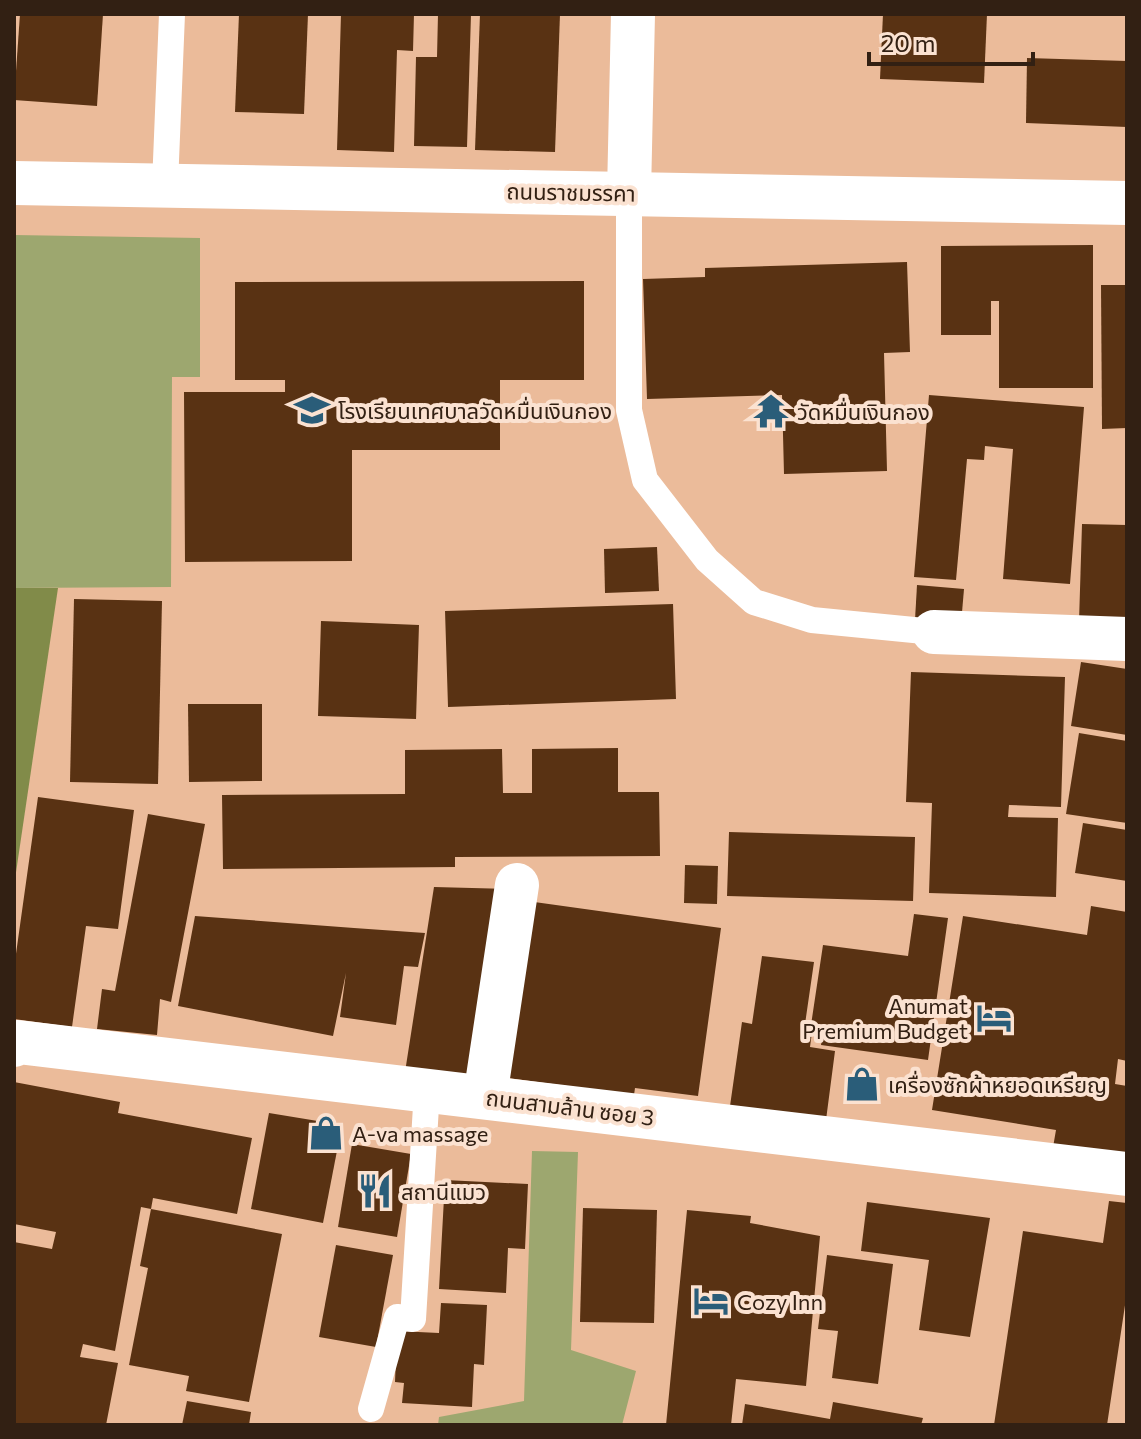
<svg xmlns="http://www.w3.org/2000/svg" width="1141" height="1439" font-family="Commissioner,'Noto Sans Thai',sans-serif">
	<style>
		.green { fill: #9da76f }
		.forest { fill: #818b49 }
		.building { fill: #593213 }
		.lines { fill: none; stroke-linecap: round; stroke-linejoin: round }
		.service { stroke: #fff; stroke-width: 26 }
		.minor { stroke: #fff; stroke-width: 44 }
		.tertiary { stroke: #fff; stroke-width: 44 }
		.labels { text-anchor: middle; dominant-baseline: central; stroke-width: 8; stroke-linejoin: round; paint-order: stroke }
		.street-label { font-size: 22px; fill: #322013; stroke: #fbe2d1 }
		.poi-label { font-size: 22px; fill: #322013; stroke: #fbe2d1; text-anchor: start }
	</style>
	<rect width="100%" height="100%" fill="#ebbb9a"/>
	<g class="green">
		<polygon points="14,235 200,238 200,377 172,377 171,587 14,588"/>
		<polygon points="532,1151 578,1152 571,1350 636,1371 622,1425 438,1425 439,1417 524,1401"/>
	</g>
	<polygon class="forest" points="14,588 58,588 14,886"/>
	<g class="building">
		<polygon points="20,14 103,14 97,106 14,100"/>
		<polygon points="239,14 308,14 304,114 235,112"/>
		<polygon points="341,14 414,14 413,51 397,50 394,152 337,150"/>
		<polygon points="438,14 471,14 467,147 414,146 416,57 437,57"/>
		<polygon points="480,14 560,14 555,152 475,150"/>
		<polygon points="883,14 987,14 984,83 880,79"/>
		<polygon points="1027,58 1127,61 1127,127 1026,123"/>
		<polygon points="1093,245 1093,388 999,388 999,301 991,301 991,335 941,335 941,246"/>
		<polygon points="907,262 910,352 884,353 887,471 784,474 782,395 647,399 643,279 705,277 705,268"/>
		<polygon points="584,281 584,380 500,380 500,450 352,450 352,561 185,562 184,392 285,392 285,380 235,380 235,282"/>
		<polygon points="1101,285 1127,285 1127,428 1102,429"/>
		<polygon points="929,395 1084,407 1070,584 1003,579 1013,449 985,446 984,460 967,459 956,580 914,577"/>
		<polygon points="1082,524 1127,525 1127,624 1079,622"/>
		<polygon points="657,547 659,591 605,593 604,549"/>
		<polygon points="917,585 964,589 961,624 915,620"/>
		<polygon points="74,599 162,601 158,784 70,782"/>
		<polygon points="673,604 676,699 448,707 445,611"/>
		<polygon points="321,621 419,625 416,719 318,716"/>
		<polygon points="1081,662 1127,669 1127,735 1071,726"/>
		<polygon points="911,672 1065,677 1061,807 1009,805 1008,817 1058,818 1056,897 929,893 932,803 906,802"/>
		<polygon points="188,704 262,704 262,781 189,782"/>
		<polygon points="1079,733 1127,741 1127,823 1066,814"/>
		<polygon points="618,748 618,792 659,792 660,856 455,857 455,867 223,869 222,795 405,794 405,750 502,749 503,793 532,793 532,749"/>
		<polygon points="38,797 134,810 118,929 86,926 72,1027 14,1019 14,968"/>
		<polygon points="148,814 205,824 171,1002 160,999 157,1035 97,1029 102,989 115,991"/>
		<polygon points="1083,823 1127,830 1127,881 1075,873"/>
		<polygon points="729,832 915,837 913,901 727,896"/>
		<polygon points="685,865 718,866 717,904 684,903"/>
		<polygon points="434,887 513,889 468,1081 405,1072"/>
		<polygon points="520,900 721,928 698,1096 635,1088 634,1095 493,1076"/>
		<polygon points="1091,906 1127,912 1127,1061 1118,1059 1115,1084 1127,1086 1127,1162 1052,1153 1056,1130 932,1110 963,916 1087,935"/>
		<polygon points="914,914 948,918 928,1060 821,1045 824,1027 811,1025 823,945 908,956"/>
		<polygon points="195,916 354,928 425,933 418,967 404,966 396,1025 340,1017 346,973 333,1036 178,1006"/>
		<polygon points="762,956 814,962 804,1031 812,1032 810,1047 835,1051 826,1120 730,1106 742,1022 752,1024"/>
		<polygon points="14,1082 120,1102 118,1113 252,1138 237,1214 153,1198 151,1209 141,1207 115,1351 83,1344 80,1357 118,1363 106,1425 14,1425 14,1242 52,1249 56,1232 14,1224"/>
		<polygon points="269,1113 342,1125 323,1223 251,1209"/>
		<polygon points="352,1144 411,1154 397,1237 338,1227"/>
		<polygon points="445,1180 528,1184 525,1249 508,1248 506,1293 439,1289"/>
		<polygon points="1109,1201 1127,1203 1127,1292 1107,1425 994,1425 1023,1231 1103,1243"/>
		<polygon points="867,1202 990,1218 970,1337 919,1330 929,1260 861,1251"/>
		<polygon points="583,1208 657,1210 654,1323 580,1322"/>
		<polygon points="151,1209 282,1234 249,1402 186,1391 189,1376 129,1365 148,1268 140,1266"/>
		<polygon points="687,1210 751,1216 750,1223 820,1236 806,1386 736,1379 731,1425 666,1425"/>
		<polygon points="336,1245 393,1255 376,1347 319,1337"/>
		<polygon points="827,1255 893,1264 878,1384 832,1378 838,1331 818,1329"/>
		<polygon points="441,1303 487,1305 484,1365 474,1364 472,1407 402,1403 404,1383 395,1382 397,1331 439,1333"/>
		<polygon points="187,1401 251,1412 249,1425 182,1425"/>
		<polygon points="833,1402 923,1418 921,1425 742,1425 745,1404 830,1419"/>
	</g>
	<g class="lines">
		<g class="service">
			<polyline points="165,185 172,14"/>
			<polyline points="629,193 629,410 645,480 707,560 754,602 812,620 934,632"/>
			<polyline points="371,1409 397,1317 413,1319 427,1090"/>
		</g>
		<g class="minor">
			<polyline points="629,193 633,14"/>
			<polyline points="934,632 1127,639"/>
			<polyline points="14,1045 18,1042 1127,1174"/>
			<polyline points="485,1097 517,885"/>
		</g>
		<polyline class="tertiary" points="14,183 1127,203"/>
	</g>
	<defs>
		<g id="school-bare" transform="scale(2.76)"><path d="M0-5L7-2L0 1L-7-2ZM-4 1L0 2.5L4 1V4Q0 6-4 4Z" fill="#2a5d79" stroke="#fbe2d1" stroke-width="2.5" paint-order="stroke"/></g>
		<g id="temple-bare" transform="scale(2.76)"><path d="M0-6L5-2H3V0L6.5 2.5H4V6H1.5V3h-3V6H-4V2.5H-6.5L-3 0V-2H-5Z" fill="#2a5d79" stroke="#fbe2d1" stroke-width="2.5" paint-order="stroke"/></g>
		<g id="hotel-bare" transform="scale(2.76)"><path d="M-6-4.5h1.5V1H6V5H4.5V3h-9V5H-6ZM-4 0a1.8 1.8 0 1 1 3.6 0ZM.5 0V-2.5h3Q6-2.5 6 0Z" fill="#2a5d79" stroke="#fbe2d1" stroke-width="2.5" paint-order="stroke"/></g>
		<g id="shop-bare" transform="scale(2.76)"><path d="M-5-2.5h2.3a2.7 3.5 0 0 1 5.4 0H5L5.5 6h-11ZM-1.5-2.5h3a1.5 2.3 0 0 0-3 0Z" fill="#2a5d79" stroke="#fbe2d1" stroke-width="2.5" paint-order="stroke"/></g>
		<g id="restaurant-bare" transform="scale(2.76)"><path d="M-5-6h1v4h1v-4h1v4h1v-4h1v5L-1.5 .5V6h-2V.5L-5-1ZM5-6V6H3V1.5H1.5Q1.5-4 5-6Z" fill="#2a5d79" stroke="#fbe2d1" stroke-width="2.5" paint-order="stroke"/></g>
	</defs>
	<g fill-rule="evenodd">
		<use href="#school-bare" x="312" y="410"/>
		<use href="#temple-bare" x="771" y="411"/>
		<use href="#hotel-bare" x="994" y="1018"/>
		<use href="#shop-bare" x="862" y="1084"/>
		<use href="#shop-bare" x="326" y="1133"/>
		<use href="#restaurant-bare" x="375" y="1191"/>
		<use href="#hotel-bare" x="711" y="1301"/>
	</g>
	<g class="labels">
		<g class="street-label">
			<text transform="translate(571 192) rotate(1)">ถนนราชมรรคา</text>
			<text transform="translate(570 1107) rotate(7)">ถนนสามล้าน ซอย 3</text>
		</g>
		<g class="poi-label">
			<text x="338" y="410">โรงเรียนเทศบาลวัดหมื่นเงินกอง</text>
			<text x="797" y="411">วัดหมื่นเงินกอง</text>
			<text x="968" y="1005" text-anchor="end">Anumat<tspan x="968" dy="25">Premium Budget</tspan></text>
			<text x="888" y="1084">เครื่องซักผ้าหยอดเหรียญ</text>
			<text x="352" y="1133">A-va massage</text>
			<text x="401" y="1191">สถานีแมว</text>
			<text x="737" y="1301">Cozy Inn</text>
		</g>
	</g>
	<rect width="1141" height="1439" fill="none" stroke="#322013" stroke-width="32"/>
	<path d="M869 52v12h164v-12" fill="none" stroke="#322013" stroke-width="4"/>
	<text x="881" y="52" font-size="24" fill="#322013" stroke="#fbe2d1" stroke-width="6" paint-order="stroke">20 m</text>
</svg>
